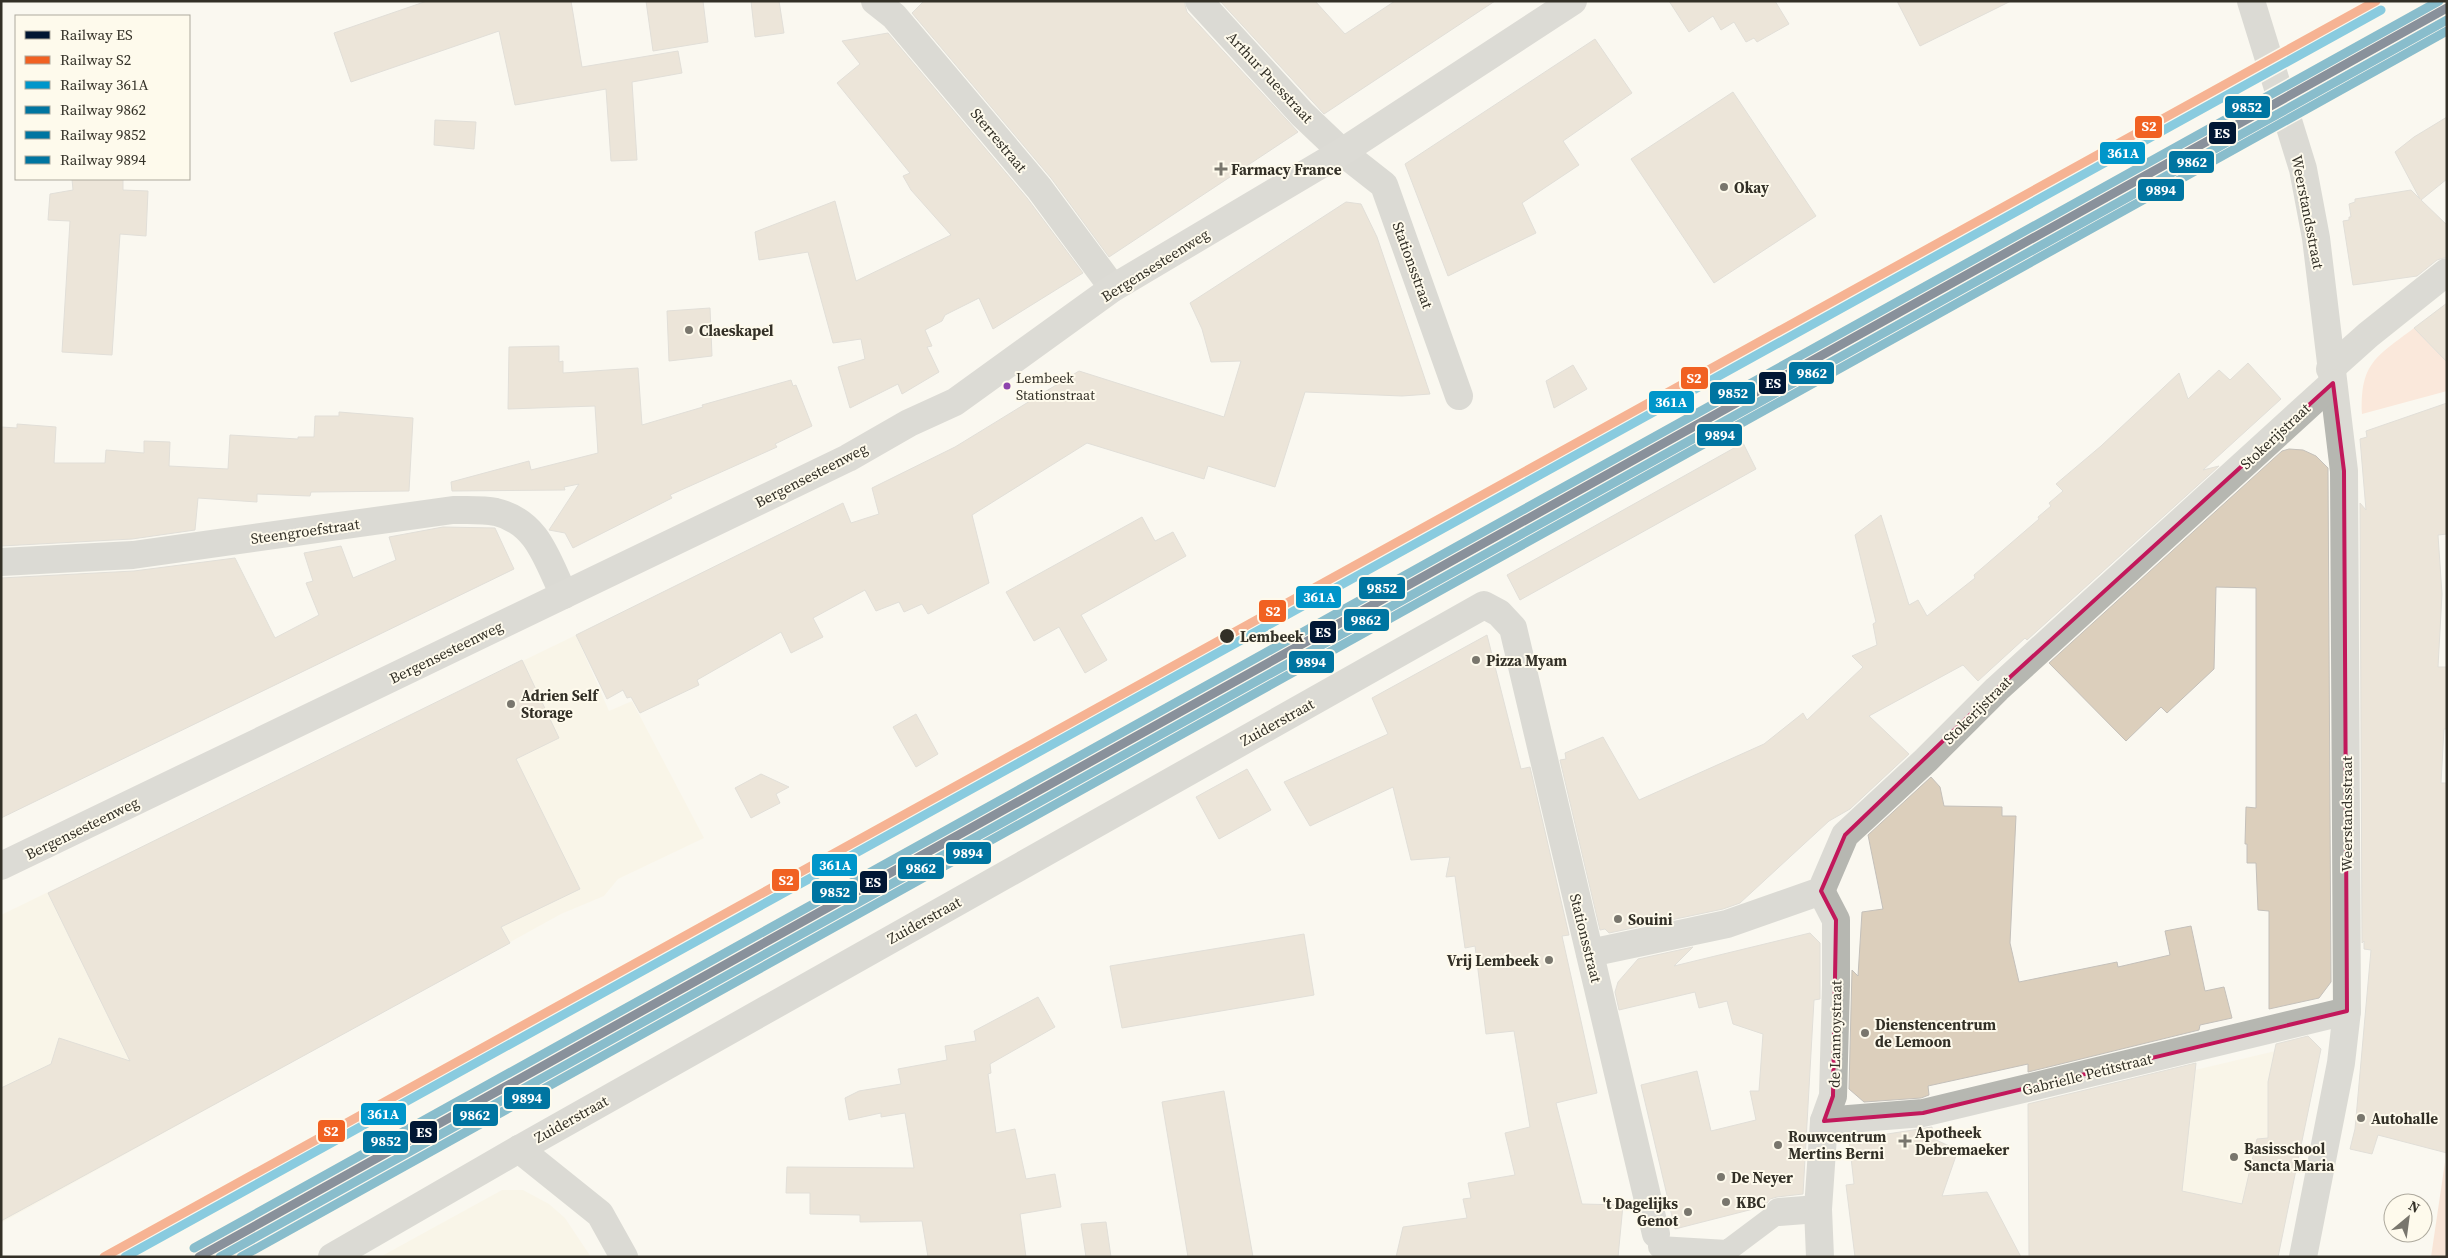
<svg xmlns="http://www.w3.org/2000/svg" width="2448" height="1258" font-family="'Source Serif 4',serif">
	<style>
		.built { fill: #f9f2de }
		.green { fill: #fbd5c0 }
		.forest { fill: #f7ceb8 }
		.building { fill: #dccfbc; stroke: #c4c0ba }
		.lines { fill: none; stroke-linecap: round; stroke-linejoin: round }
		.pedestrian { stroke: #b6b7b1; stroke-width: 22 }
		.minor { stroke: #b6b7b1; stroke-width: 28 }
		.tertiary { stroke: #b6b7b1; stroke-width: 28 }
		.primary { stroke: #b9b8b3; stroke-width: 28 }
		.rail-1-casing { stroke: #fefaec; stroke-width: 12 }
		.rail-2-casing { stroke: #fefaec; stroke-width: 12 }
		.rail-3-casing { stroke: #fefaec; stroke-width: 12 }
		.rail-4-casing { stroke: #fefaec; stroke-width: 12 }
		.rail-5-casing { stroke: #fefaec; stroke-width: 12 }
		.rail-6-casing { stroke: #fefaec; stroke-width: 12 }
		.rail-1 { stroke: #011633; stroke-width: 9 }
		.rail-2 { stroke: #f16122; stroke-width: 9 }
		.rail-3 { stroke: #0096ca; stroke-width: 9 }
		.rail-4 { stroke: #0075a1; stroke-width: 9 }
		.rail-5 { stroke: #0075a1; stroke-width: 9 }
		.rail-6 { stroke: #0075a1; stroke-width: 9 }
		.marked { fill: none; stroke: #c2185b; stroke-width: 4; stroke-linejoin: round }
		.poi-dot { fill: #79766d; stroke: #fefaec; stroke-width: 2 }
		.bus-dot { fill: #8e44ad; stroke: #fefaec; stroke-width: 2 }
		.stop-dot { fill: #333027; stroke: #fefaec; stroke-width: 2 }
		.labels { text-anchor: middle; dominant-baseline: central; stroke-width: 4; stroke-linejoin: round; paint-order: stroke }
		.bus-label { font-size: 14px; fill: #333027; stroke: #fefaec; text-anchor: start }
		.street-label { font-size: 15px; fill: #333027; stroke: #fefaec }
		.poi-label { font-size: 15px; font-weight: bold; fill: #333027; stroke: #fefaec; text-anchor: start }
		.stop-label { font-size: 15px; font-weight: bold; fill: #333027; stroke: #fefaec; text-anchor: start }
		.line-badge { stroke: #fefaec; stroke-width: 2 }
		.badge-label { font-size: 14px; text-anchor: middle; font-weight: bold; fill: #fff }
	</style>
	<rect width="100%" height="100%" fill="#faf8f0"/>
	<g class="built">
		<polygon points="576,635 609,711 632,701 704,838 618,879 604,896 561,914 1,1223 1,915"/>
		<polygon points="2314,1042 2321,1049 2278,1257 2159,1257 2195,1070"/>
		<polygon points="502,1190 523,1190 549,1204 565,1218 591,1257 380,1257"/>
	</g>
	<path class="green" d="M2414,328L2447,362V391L2362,414C2360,363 2376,357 2414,328Z"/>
	<polygon class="forest" points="2445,1162 2447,1257 2431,1257"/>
	<g class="building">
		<polygon points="427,1 571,1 582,67 678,51 682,73 632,82 637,160 611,161 606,89 515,105 499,31 351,82 334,33"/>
		<polygon points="646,1 703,1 708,42 653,51"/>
		<polygon points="751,1 779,1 784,33 755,37"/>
		<polygon points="924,1 1184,1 1187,12 1298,132 1109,257 1051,178 912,13"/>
		<polygon points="1220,1 1315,1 1345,34 1395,1 1495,1 1324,114"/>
		<polygon points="1669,1 1775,1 1789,24 1757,42 1754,38 1746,42 1734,22 1721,30 1713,16 1689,32"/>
		<polygon points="1897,1 2011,1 1920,46"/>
		<polygon points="888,33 1027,198 1083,273 993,329 979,298 945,315 942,321 925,330 932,346 927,347 939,372 902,394 898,384 850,408 838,367 865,359 861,339 833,343 808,252 759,260 755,232 835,201 856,281 951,235 911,190 903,176 910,173 837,83 860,64 842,41"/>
		<polygon points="1595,39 1632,93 1563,141 1579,165 1522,203 1536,233 1448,276 1405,164"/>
		<polygon points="1733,92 1816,216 1714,283 1631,159"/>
		<polygon points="2447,117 2447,179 2421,200 2447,225 2447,257 2437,260 2417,276 2353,285 2343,221 2349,220 2349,217 2351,217 2349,204 2355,202 2355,199 2411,190 2420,199 2395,152 2414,137"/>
		<polygon points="435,120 476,122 474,149 434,145"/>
		<polygon points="72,179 123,179 123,190 148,191 146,236 120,234 112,355 62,352 70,221 48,220 50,194 73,190"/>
		<polygon points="1346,202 1361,204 1377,237 1430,394 1402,396 1305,392 1275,487 1208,466 1204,479 1087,443 972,515 989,583 928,614 922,604 904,612 899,602 876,611 865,590 813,618 823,637 791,653 781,632 697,680 699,685 640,713 631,697 627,698 623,690 607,699 576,635 843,503 851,523 879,514 872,488 955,447 1079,371 1224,417 1241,361 1211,362 1202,329 1190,303"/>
		<polygon points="2447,303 2447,362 2414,328"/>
		<polygon points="710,308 712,356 669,361 667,311"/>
		<polygon points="559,346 559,362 563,361 563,373 638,368 642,425 703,407 702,405 791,380 793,386 796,385 812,426 775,444 777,447 670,495 672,498 573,548 565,533 549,530 579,484 564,487 565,490 452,491 451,482 529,461 531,470 598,453 595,406 508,409 509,347"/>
		<polygon points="2248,363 2281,399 2203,470 2219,466 2027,640 2025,638 1978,681 1963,665 1869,716 1909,754 1850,809 1829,821 1740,903 1723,909 1609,933 1605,929 1600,930 1560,760 1566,759 1565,753 1603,737 1639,800 1764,744 1803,713 1807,720 1863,667 1852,656 1877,645 1873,624 1876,622 1855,535 1881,515 1909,605 1918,600 1927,616 1975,578 1974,575 2039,519 2038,517 2051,506 2049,503 2063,491 2056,484 2101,446 2179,373 2188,399 2219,370 2230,380"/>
		<polygon points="1573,365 1587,389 1554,408 1546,381"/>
		<polygon points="2447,403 2447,534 2438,535 2442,594 2438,667 2447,667 2447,729 2444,729 2441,783 2447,783 2447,1153 2378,1135 2372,1154 2350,1149 2355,1129 2371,950 2364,949 2364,941 2362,943 2360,503 2366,510 2360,439 2367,437 2366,431"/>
		<polygon points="339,412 413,418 409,491 311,492 310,496 257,494 257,502 198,498 195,530 132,539 1,546 1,427 17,428 17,424 56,427 54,463 105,463 106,450 144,453 144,441 170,442 169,466 228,469 230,435 298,439 298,437 314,437 315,416 339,416"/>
		<polygon points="1743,443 1756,469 1520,600 1507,575"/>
		<polygon points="2289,449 2303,450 2316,456 2328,468 2328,472 2331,982 2319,998 2269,1009 2269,911 2258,910 2256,863 2247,863 2247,844 2245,844 2246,807 2256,808 2256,588 2216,587 2214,669 2167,713 2161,707 2126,741 2049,663 2282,451"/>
		<polygon points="1142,517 1155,541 1173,532 1186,556 1081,615 1107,660 1085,673 1059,627 1034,641 1006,592"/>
		<polygon points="443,527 495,528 514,569 1,818 1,578 134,571 235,558 275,638 319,615 306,583 313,581 304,553 341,546 353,578 396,560 389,537"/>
		<polygon points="1487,635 1521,769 1530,767 1569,935 1562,936 1597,1093 1556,1103 1582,1204 1623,1205 1618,1257 1396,1257 1403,1227 1467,1218 1463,1199 1471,1198 1468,1183 1515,1175 1505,1133 1530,1127 1514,1031 1486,1034 1475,946 1465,948 1455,876 1446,877 1450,857 1411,860 1393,787 1310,826 1284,782 1388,734 1372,698"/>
		<polygon points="522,660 559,738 516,759 580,889 501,927 510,943 1,1221 1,1088 51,1064 59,1038 130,1061 48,893"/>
		<polygon points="916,714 938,754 916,767 893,727"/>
		<polygon points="1247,769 1271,810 1219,839 1196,797"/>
		<polygon points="761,774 789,787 776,794 780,803 751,818 735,788"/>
		<polygon points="1931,777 1940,787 1944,806 2002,807 2002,816 2016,816 2010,943 2019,982 2117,962 2118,967 2170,955 2165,931 2191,926 2205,991 2224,987 2232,1018 2200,1025 2199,1030 2028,1072 2028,1064 1928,1086 1929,1095 1921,1098 1864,1102 1849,1089 1852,970 1858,976 1862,912 1883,909 1868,835"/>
		<polygon points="1810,933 1820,943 1820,999 1814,1000 1803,1194 1777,1197 1770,1199 1765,1206 1675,1229 1641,1085 1697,1071 1711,1131 1756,1120 1750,1091 1759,1091 1763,1034 1733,1024 1727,1001 1699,1008 1695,992 1619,1010 1615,992 1618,982 1638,959 1693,947 1674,966"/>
		<polygon points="1304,934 1314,995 1122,1028 1110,966"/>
		<polygon points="1038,997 1055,1027 990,1064 991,1073 988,1074 996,1133 1015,1129 1026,1179 1055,1174 1061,1207 1020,1214 1026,1257 928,1257 922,1221 860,1222 860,1215 810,1214 810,1193 786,1193 787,1167 914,1168 905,1113 881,1117 881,1113 849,1120 845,1098 859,1091 901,1084 898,1069 947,1060 945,1046 976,1041 974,1031"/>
		<polygon points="2308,1036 2321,1049 2278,1257 2029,1257 2028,1104 2196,1063 2182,1191 2242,1204 2257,1139 2268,1138 2268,1082 2276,1044"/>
		<polygon points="1224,1091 1253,1257 1188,1257 1162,1102"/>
		<polygon points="1932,1127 1934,1139 1958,1150 1942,1196 1987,1192 2021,1257 1855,1257 1846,1185 1854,1184 1849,1140"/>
		<polygon points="1106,1222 1111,1257 1086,1257 1081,1224"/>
	</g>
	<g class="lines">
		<polyline class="pedestrian" points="1659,1247 1727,1251 1779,1212"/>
		<g class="minor">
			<polyline points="875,1 894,16 1039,188 1113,288"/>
			<polyline points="2251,1 2303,169 2316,238 2344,471 2347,1011 2341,1063 2303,1257"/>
			<polyline points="1342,152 1384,185 1459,396"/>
			<polyline points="2330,369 2368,335 2447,272"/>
			<path d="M1,562L133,555L453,510C467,510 482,509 496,512C538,522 547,560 564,595"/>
			<polyline points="1590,953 1727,924 1821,891 1845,835 1926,760 1997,689 2333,383"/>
			<polyline points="1824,1121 1923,1113 2347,1011"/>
			<polyline points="519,1149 600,1214 624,1257"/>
			<polyline points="1779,1212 1818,1209"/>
			<polyline points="332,1257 519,1149 1484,605 1499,613 1513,628 1656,1234"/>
			<polyline points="1820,1257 1818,1209 1824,1121 1833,1096 1836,985 1836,920 1821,891"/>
		</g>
		<polyline class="tertiary" points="1199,1 1302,114 1342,152"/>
		<polyline class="primary" points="1,866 848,458 909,423 955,402 1113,288 1342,152 1573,1"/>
		<g class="rail-1-casing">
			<polyline id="rail-1" points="199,1257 2447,8"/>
		</g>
		<g class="rail-2-casing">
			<polyline id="rail-2" points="104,1257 2376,1"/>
		</g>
		<g class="rail-3-casing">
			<polyline id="rail-3" points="125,1257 2381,10"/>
		</g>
		<g class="rail-4-casing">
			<polyline id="rail-4" points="220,1257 2447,20"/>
		</g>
		<g class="rail-5-casing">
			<polyline id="rail-5" points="194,1248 2439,1"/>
		</g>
		<g class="rail-6-casing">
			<polyline id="rail-6" points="241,1257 2447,31"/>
		</g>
		<use href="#rail-1" class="rail-1"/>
		<use href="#rail-2" class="rail-2"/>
		<use href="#rail-3" class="rail-3"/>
		<use href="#rail-4" class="rail-4"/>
		<use href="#rail-5" class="rail-5"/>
		<use href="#rail-6" class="rail-6"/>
	</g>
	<path d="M0 0H2448V1258H0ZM2333,383L2344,471L2347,1011L1923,1113L1824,1121L1833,1096L1836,920L1821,891L1845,835L1997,689Z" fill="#faf8f0" fill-opacity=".55" fill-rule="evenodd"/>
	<path class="marked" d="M2333,383L2344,471L2347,1011L1923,1113L1824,1121L1833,1096L1836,920L1821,891L1845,835L1997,689Z"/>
	<g class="poi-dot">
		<path d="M1218.5 161.5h5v5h5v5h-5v5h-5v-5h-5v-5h5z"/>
		<circle cx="1724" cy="187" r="5"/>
		<circle cx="689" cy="330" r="5"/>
		<circle cx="1476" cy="660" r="5"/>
		<circle cx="511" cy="704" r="5"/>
		<circle cx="1618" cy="919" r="5"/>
		<circle cx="1549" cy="960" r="5"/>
		<circle cx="1865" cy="1033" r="5"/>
		<circle cx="2361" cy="1118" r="5"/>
		<path d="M1902.5 1133.5h5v5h5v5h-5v5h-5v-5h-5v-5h5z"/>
		<circle cx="1778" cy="1145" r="5"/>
		<circle cx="2234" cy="1157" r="5"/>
		<circle cx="1721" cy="1177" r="5"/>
		<circle cx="1726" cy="1202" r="5"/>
		<circle cx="1688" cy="1212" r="5"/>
	</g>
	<circle class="bus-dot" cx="1007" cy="386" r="4.5"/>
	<circle class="stop-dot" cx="1227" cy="636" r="8"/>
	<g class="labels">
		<g class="bus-label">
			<text x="1016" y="378">Lembeek<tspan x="1016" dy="17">Stationstraat</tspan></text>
		</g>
		<g class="street-label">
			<text transform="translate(1270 77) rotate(47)">Arthur Puesstraat</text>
			<text transform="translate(999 140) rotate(50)">Sterrestraat</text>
			<text transform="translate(2308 212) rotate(79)">Weerstandsstraat</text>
			<text transform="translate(1155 265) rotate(-32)">Bergensesteenweg</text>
			<text transform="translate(1413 265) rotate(70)">Stationsstraat</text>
			<text transform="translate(2275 436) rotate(-43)">Stokerijstraat</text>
			<text transform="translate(811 475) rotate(-27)">Bergensesteenweg</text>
			<text transform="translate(305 531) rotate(-8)">Steengroefstraat</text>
			<text transform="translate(446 652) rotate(-26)">Bergensesteenweg</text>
			<text transform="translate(1977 710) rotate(-45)">Stokerijstraat</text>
			<text transform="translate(1277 722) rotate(-29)">Zuiderstraat</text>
			<text transform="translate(2346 814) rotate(-90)">Weerstandsstraat</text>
			<text transform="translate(82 828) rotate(-26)">Bergensesteenweg</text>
			<text transform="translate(924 920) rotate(-29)">Zuiderstraat</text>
			<text transform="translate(1586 938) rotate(76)">Stationsstraat</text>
			<text transform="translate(1835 1034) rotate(-89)">de Lannoystraat</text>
			<text transform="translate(2087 1074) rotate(-14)">Gabrielle Petitstraat</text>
			<text transform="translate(571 1119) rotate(-29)">Zuiderstraat</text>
		</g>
		<g class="poi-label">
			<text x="1231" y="169">Farmacy France</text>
			<text x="1734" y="187">Okay</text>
			<text x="699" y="330">Claeskapel</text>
			<text x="1486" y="660">Pizza Myam</text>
			<text x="521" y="695">Adrien Self<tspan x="521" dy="17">Storage</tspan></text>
			<text x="1628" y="919">Souini</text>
			<text x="1539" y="960" text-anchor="end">Vrij Lembeek</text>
			<text x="1875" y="1024">Dienstencentrum<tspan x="1875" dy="17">de Lemoon</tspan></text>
			<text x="2371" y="1118">Autohalle</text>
			<text x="1915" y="1132">Apotheek<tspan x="1915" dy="17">Debremaeker</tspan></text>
			<text x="1788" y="1136">Rouwcentrum<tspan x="1788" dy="17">Mertins Berni</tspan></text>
			<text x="2244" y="1148">Basisschool<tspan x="2244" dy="17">Sancta Maria</tspan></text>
			<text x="1731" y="1177">De Neyer</text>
			<text x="1736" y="1202">KBC</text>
			<text x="1678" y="1203" text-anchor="end">'t Dagelijks<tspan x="1678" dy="17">Genot</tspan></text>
		</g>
		<g class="stop-label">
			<text x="1240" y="636">Lembeek</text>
		</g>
	</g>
	<g class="line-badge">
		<rect x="2224" y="95" width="47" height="24" rx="5" fill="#0075a1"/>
		<rect x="2134" y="115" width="29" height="24" rx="5" fill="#f16122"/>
		<rect x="2208" y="121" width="29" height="24" rx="5" fill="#011633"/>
		<rect x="2099" y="141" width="47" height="24" rx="5" fill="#0096ca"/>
		<rect x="2168" y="150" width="47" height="24" rx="5" fill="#0075a1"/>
		<rect x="2137" y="178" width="48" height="24" rx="5" fill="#0075a1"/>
		<rect x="1788" y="361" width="47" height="24" rx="5" fill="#0075a1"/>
		<rect x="1680" y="366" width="29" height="24" rx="5" fill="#f16122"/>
		<rect x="1758" y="371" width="29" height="24" rx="5" fill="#011633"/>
		<rect x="1709" y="381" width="47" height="24" rx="5" fill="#0075a1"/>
		<rect x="1648" y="390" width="47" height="24" rx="5" fill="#0096ca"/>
		<rect x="1696" y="423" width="47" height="24" rx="5" fill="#0075a1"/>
		<rect x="1358" y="576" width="48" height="24" rx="5" fill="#0075a1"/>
		<rect x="1295" y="585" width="47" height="24" rx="5" fill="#0096ca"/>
		<rect x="1258" y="599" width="29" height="24" rx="5" fill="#f16122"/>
		<rect x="1343" y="608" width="47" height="24" rx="5" fill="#0075a1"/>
		<rect x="1309" y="620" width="28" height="24" rx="5" fill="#011633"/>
		<rect x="1288" y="650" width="47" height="24" rx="5" fill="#0075a1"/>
		<rect x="945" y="841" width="47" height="24" rx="5" fill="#0075a1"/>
		<rect x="811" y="853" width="47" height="24" rx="5" fill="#0096ca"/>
		<rect x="897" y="856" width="48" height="24" rx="5" fill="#0075a1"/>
		<rect x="771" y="868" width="29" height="24" rx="5" fill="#f16122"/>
		<rect x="859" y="870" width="29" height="24" rx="5" fill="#011633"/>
		<rect x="811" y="880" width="47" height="24" rx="5" fill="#0075a1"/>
		<rect x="503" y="1086" width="48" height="24" rx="5" fill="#0075a1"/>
		<rect x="360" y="1102" width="47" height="24" rx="5" fill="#0096ca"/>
		<rect x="452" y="1103" width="47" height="24" rx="5" fill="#0075a1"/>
		<rect x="317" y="1119" width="29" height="24" rx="5" fill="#f16122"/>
		<rect x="409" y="1120" width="29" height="24" rx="5" fill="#011633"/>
		<rect x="362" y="1130" width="47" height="24" rx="5" fill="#0075a1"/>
	</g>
	<g class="badge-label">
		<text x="2247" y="112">9852</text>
		<text x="2149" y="131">S2</text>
		<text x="2222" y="138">ES</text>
		<text x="2123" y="158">361A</text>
		<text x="2192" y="167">9862</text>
		<text x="2161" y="195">9894</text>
		<text x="1812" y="378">9862</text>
		<text x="1694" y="383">S2</text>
		<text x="1773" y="388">ES</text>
		<text x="1733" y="398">9852</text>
		<text x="1671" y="407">361A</text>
		<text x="1720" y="440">9894</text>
		<text x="1382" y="593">9852</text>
		<text x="1319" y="602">361A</text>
		<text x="1273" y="616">S2</text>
		<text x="1366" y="625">9862</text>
		<text x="1323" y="637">ES</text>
		<text x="1311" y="667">9894</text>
		<text x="968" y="858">9894</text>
		<text x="835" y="870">361A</text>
		<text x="921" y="873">9862</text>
		<text x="786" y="885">S2</text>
		<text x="873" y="887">ES</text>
		<text x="835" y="897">9852</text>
		<text x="527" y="1103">9894</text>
		<text x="383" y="1119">361A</text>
		<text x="475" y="1120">9862</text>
		<text x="331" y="1136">S2</text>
		<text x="424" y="1137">ES</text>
		<text x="386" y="1146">9852</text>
	</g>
	<rect width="2448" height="1258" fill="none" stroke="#333027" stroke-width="5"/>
	<rect x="15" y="15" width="175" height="165" fill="#fefaec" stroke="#ada99d"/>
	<rect x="25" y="31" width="25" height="8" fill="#011633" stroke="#ada99d"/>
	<text x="60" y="40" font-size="15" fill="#333027">Railway ES</text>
	<rect x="25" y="56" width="25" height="8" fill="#f16122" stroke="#ada99d"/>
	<text x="60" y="65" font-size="15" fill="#333027">Railway S2</text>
	<rect x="25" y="81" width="25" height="8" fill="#0096ca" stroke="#ada99d"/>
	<text x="60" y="90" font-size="15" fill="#333027">Railway 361A</text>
	<rect x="25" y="106" width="25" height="8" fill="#0075a1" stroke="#ada99d"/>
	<text x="60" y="115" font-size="15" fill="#333027">Railway 9862</text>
	<rect x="25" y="131" width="25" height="8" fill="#0075a1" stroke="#ada99d"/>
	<text x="60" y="140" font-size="15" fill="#333027">Railway 9852</text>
	<rect x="25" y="156" width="25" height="8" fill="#0075a1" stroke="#ada99d"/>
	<text x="60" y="165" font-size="15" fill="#333027">Railway 9894</text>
	<g transform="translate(2408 1218) rotate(29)"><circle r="24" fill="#fefaec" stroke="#ada99d"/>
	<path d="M0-4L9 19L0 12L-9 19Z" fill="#79766d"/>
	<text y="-8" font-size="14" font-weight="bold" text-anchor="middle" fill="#333027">N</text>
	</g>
</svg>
